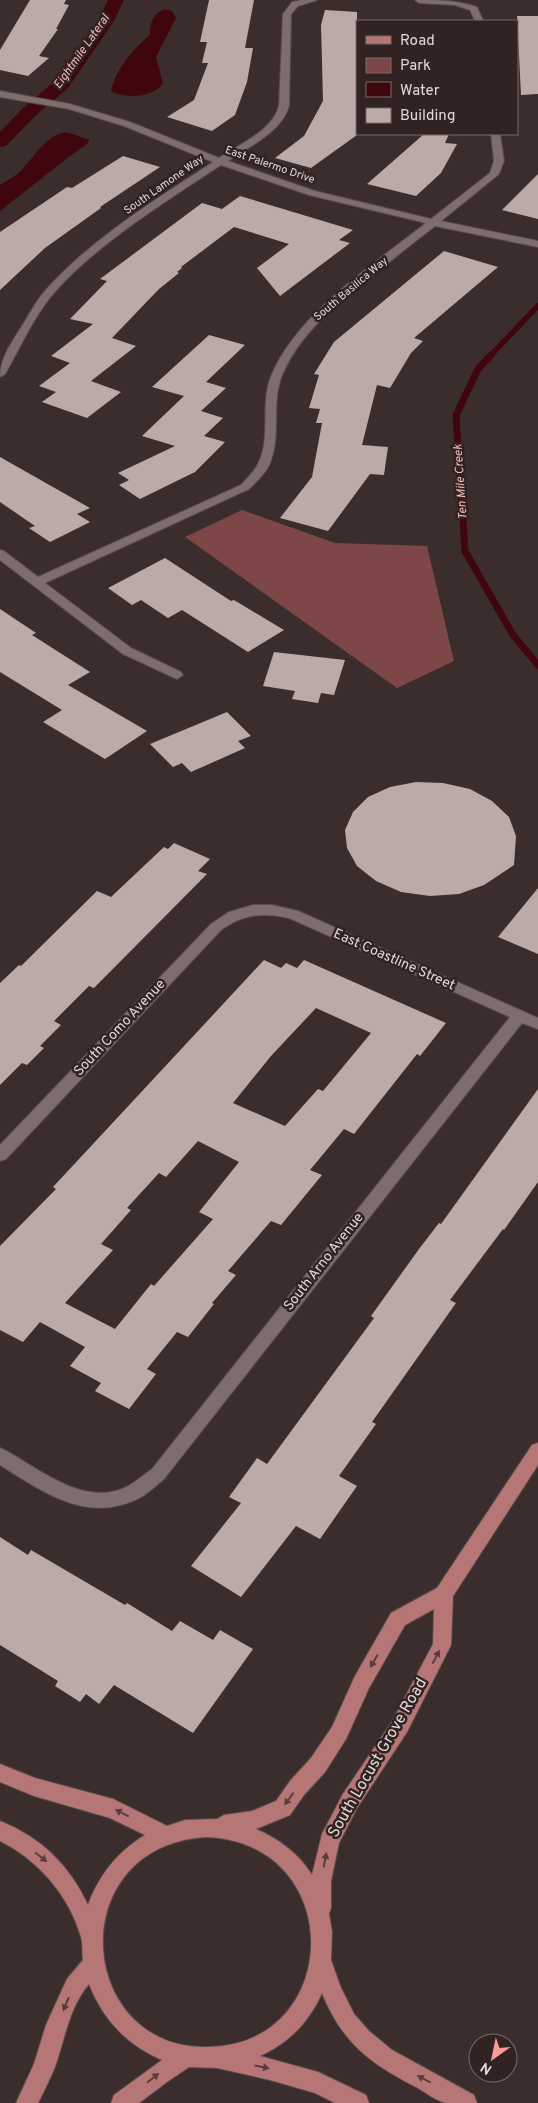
<svg xmlns="http://www.w3.org/2000/svg" width="538" height="2103" font-family="Overpass,sans-serif">
	<style>
		.green { fill: #7e4747 }
		.water { fill: #3f070d }
		.lines { fill: none; stroke-linecap: round; stroke-linejoin: round }
		.stream-far1 { stroke: #3f070d; stroke-width: 5.5 }
		.stream { stroke: #3f070d; stroke-width: 7 }
		.canal { fill: #3f070d; fill-rule: evenodd }
		.building { fill: #bcaaa9; fill-rule: evenodd }
		.minor-casing { stroke: #584c4b; stroke-width: 2 }
		.major-casing { stroke: #584c4b; stroke-width: 2 }
		.minor { fill: #7e6d6c; fill-rule: evenodd }
		.major { fill: #b57675; fill-rule: evenodd }
		.oneway { fill: #593c3b }
		.labels { text-anchor: middle; dominant-baseline: central; stroke-width: 5; stroke-linejoin: round; paint-order: stroke }
		.far-street-label { font-size: 11px; fill: #e2d8d8; stroke: #312322 }
		.far-water-label { font-size: 12px; font-style: italic; fill: #f7bcba; stroke: #312322 }
		.street-label { font-size: 14px; fill: #e2d8d8; stroke: #312322 }
		.near-street-label { font-size: 16px; fill: #e2d8d8; stroke: #312322 }
	</style>
	<rect width="100%" height="100%" fill="#3b2d2c"/>
	<polygon class="green" points="242,510 335,543 427,546 454,661 397,688 185,537"/>
	<g class="water">
		<path d="M165,9L172,11L176,18L156,57L163,84C151,98 126,99 111,91C116,69 132,50 150,35C149,24 153,13 165,9Z"/>
		<path d="M66,132L90,140L87,144L70,156L0,211V185C8,180 19,174 25,166C37,153 47,135 66,132Z"/>
	</g>
	<g class="lines">
		<polyline class="stream-far1" points="490,356 538,306"/>
		<polyline class="stream" points="491,355 478,369 456,415 465,551 513,635 538,665"/>
		<polygon class="canal" points="108,0 124,0 114,21 68,88 35,116 6,146 0,147 0,132 23,108 56,80 98,21"/>
	</g>
	<g class="building">
		<polygon points="30,0 66,0 64,4 69,5 56,29 58,29 39,56 49,58 28,76 0,70 0,50"/>
		<polygon points="209,0 254,0 245,48 253,48 247,82 235,115 212,131 167,117 194,100 208,63 202,63 207,42 200,42"/>
		<polygon points="325,10 357,12 357,135 311,168 275,158 304,136 323,101 321,25"/>
		<polygon points="517,16 538,16 538,94 521,95"/>
		<polygon points="424,134 449,134 445,143 457,144 441,173 416,196 367,184"/>
		<polygon points="123,156 160,167 100,207 101,208 45,248 0,290 0,232 67,187 72,188"/>
		<polygon points="538,174 538,219 502,210"/>
		<polygon points="240,196 353,230 339,240 350,243 280,296 257,268 289,244 234,227 181,267 182,268 177,272 179,273 159,289 112,338 136,346 91,381 121,392 87,418 42,402 56,392 39,386 70,363 51,356 93,324 70,319 107,281 100,279 202,203 222,209"/>
		<polygon points="444,251 498,267 414,338 423,341 411,353 390,388 377,385 362,445 388,447 384,475 370,474 328,531 280,518 312,477 322,423 316,423 320,409 309,408 319,375 314,374 334,342"/>
		<polygon points="209,335 245,345 206,382 226,388 201,411 223,418 204,436 225,442 195,472 140,499 119,485 129,480 118,473 175,446 142,436 184,396 152,387"/>
		<polygon points="0,457 90,508 77,514 90,522 50,542 29,528 35,526 0,502"/>
		<polygon points="165,558 231,601 234,600 284,630 248,652 182,610 168,618 141,600 132,605 108,588"/>
		<polygon points="0,609 36,633 32,635 90,672 68,685 147,731 105,759 43,722 62,710 0,672"/>
		<polygon points="274,652 345,660 334,695 321,693 318,703 292,699 295,691 263,686"/>
		<polygon points="227,712 251,736 238,741 245,748 191,772 182,763 173,767 150,744"/>
		<polygon points="416,782 443,783 470,789 492,801 509,817 516,836 514,865 484,885 459,894 430,896 401,892 376,881 357,866 347,848 345,830 353,812 368,797 390,787"/>
		<polygon points="174,843 210,859 198,871 207,874 94,988 89,986 54,1021 61,1025 40,1046 44,1048 27,1065 22,1063 0,1085 0,983 19,965 21,966 97,891 111,897 164,847 168,849"/>
		<polygon points="538,888 538,954 498,937"/>
		<path d="M264,960L281,968L286,963L297,968L304,960L446,1023L420,1056L417,1054L354,1134L344,1129L310,1170L322,1175L281,1225L271,1221L228,1271L236,1275L212,1303L214,1304L188,1337L177,1332L147,1369L156,1374L129,1409L95,1391L101,1383L70,1366L85,1347L40,1322L23,1342L0,1330V1246L56,1189L53,1187ZM316,1008L371,1033L323,1091L318,1089L285,1126L233,1103L271,1056ZM198,1141L239,1162L199,1212L213,1219L154,1286L151,1284L115,1329L65,1303L113,1250L101,1244L131,1210L127,1208L159,1173L166,1177Z"/>
		<polygon points="538,1089 538,1182 504,1230 503,1229 450,1300 456,1303 372,1422 376,1424 339,1476 357,1486 320,1539 296,1526 241,1597 191,1566 241,1503 229,1497 257,1458 267,1464 374,1318 371,1316 419,1249 439,1223 441,1224"/>
		<polygon points="0,1537 28,1555 31,1550 125,1605 127,1603 172,1631 180,1621 213,1640 220,1630 253,1649 193,1733 114,1685 99,1704 86,1694 80,1702 55,1686 58,1681 0,1645"/>
	</g>
	<g class="lines">
		<g class="minor-casing">
			<g id="minor">
				<path d="M302,0H317L298,6L291,14L289,106C281,133 249,146 228,161L315,191L431,219L490,173L494,161L491,134H500L504,161L499,174L441,221L538,241V247L435,226C413,243 391,260 370,278C336,305 301,332 283,373C270,402 282,434 270,463C266,473 257,481 249,489L45,583L131,648L181,672L183,675L177,679L123,654L0,560V550L4,551L38,577L241,485C247,478 254,472 258,464C272,437 259,403 272,374C298,313 374,264 426,223L309,195L221,165C165,202 96,244 52,295C33,318 20,348 5,374L0,377C0,358 12,342 22,326C29,315 36,301 45,291C91,239 155,200 213,162L124,126L69,109L0,97V91L70,104L130,122L219,158C240,144 272,131 279,106L283,14L292,2Z"/>
				<path d="M415,0C436,0 457,0 477,7L483,21H475L470,10L455,5L419,3Z"/>
				<path d="M253,905H272L298,911L538,1018V1029L522,1023L164,1479C157,1485 150,1491 143,1496C90,1526 45,1493 0,1465V1448C12,1453 23,1461 33,1467C63,1485 97,1504 130,1485C138,1480 145,1474 152,1469L510,1017L289,918C263,912 243,914 221,930L6,1159L0,1161V1145L211,924L229,912Z"/>
			</g>
		</g>
		<g class="major-casing">
			<path id="major" d="M538,1443V1465L453,1596L451,1645L407,1732L357,1808L339,1843L331,1881V1908L329,1914L332,1932L331,1960L341,1988L354,2014L369,2031L392,2050L474,2095L477,2103C467,2103 456,2103 446,2103C436,2101 425,2092 416,2087C369,2063 342,2042 322,1993C309,2022 289,2043 260,2056L318,2072L366,2095L369,2103H335L315,2093L270,2080L217,2068L189,2067L167,2082L139,2103H111L114,2095L162,2060C127,2045 103,2020 89,1984C69,2007 65,2039 55,2067C50,2079 44,2091 38,2103H16L34,2064L46,2025L67,1979L83,1960C82,1952 83,1944 81,1937C69,1895 38,1860 0,1841V1821C42,1838 69,1865 88,1905C99,1875 117,1852 145,1835L110,1818L34,1796L0,1782V1764L35,1778L113,1799L167,1826L185,1820L217,1819L224,1815L252,1811L276,1801L290,1781L311,1758L332,1727L355,1676L391,1613L437,1588L532,1445ZM434,1609L433,1644L393,1720L343,1794L322,1834L312,1875C299,1854 279,1839 256,1829L290,1815L304,1795L325,1772L346,1739L369,1688L405,1625ZM207,1837C348,1844 343,2044 209,2047C75,2051 61,1845 207,1837Z"/>
		</g>
		<use href="#minor" class="minor"/>
		<use href="#major" class="major"/>
	</g>
	<defs><path id="oneway-solid" d="M-6-.8H1V-3.2L6.5 0L1 3.2V.8H-6Z" transform="scale(1.25)"/></defs>
	<g class="oneway">
		<use href="#oneway-solid" transform="translate(436 1657) rotate(-62)"/>
		<use href="#oneway-solid" transform="translate(374 1661) rotate(120)"/>
		<use href="#oneway-solid" transform="translate(289 1799) rotate(126)"/>
		<use href="#oneway-solid" transform="translate(122 1813) rotate(-153)"/>
		<use href="#oneway-solid" transform="translate(41 1857) rotate(37)"/>
		<use href="#oneway-solid" transform="translate(325 1860) rotate(-79)"/>
		<use href="#oneway-solid" transform="translate(66 2004) rotate(113)"/>
		<use href="#oneway-solid" transform="translate(262 2067) rotate(11)"/>
		<use href="#oneway-solid" transform="translate(153 2078) rotate(-38)"/>
		<use href="#oneway-solid" transform="translate(424 2079) rotate(-152)"/>
	</g>
	<g class="labels">
		<g class="far-street-label">
			<text transform="translate(270 165) rotate(19)">East Palermo Drive</text>
			<text transform="translate(164 185) rotate(-35)">South Lamone Way</text>
			<text transform="translate(351 289) rotate(-40)">South Basilica Way</text>
		</g>
		<g class="far-water-label">
			<text transform="translate(82 52) rotate(-55)">Eightmile Lateral</text>
			<text transform="translate(461 482) rotate(-94)">Ten Mile Creek</text>
		</g>
		<g class="street-label">
			<text transform="translate(394 960) rotate(24)">East Coastline Street</text>
			<text transform="translate(120 1028) rotate(-47)">South Como Avenue</text>
			<text transform="translate(324 1262) rotate(-52)">South Arno Avenue</text>
		</g>
		<g class="near-street-label">
			<text transform="translate(378 1758) rotate(-60)">South Locust Grove Road</text>
		</g>
	</g>
	<rect x="356" y="20" width="162" height="115" fill="#312322" stroke="#786b6b"/>
	<rect x="366" y="36" width="25" height="8" fill="#b57675" stroke="#786b6b"/>
	<text x="400" y="45" font-size="15" fill="#e2d8d8">Road</text>
	<rect x="366" y="58" width="25" height="15" fill="#7e4747" stroke="#786b6b"/>
	<text x="400" y="70" font-size="15" fill="#e2d8d8">Park</text>
	<rect x="366" y="82" width="25" height="15" fill="#3f070d" stroke="#786b6b"/>
	<text x="400" y="95" font-size="15" fill="#e2d8d8">Water</text>
	<rect x="366" y="108" width="25" height="15" fill="#bcaaa9" stroke="#786b6b"/>
	<text x="400" y="120" font-size="15" fill="#e2d8d8">Building</text>
	<g transform="translate(493 2058) rotate(213)"><circle r="24" fill="#312322" stroke="#786b6b"/>
	<path d="M0-4L9 19L0 12L-9 19Z" fill="#f59b99"/>
	<text y="-8" font-size="14" font-weight="bold" text-anchor="middle" fill="#e2d8d8">N</text>
	</g>
</svg>
